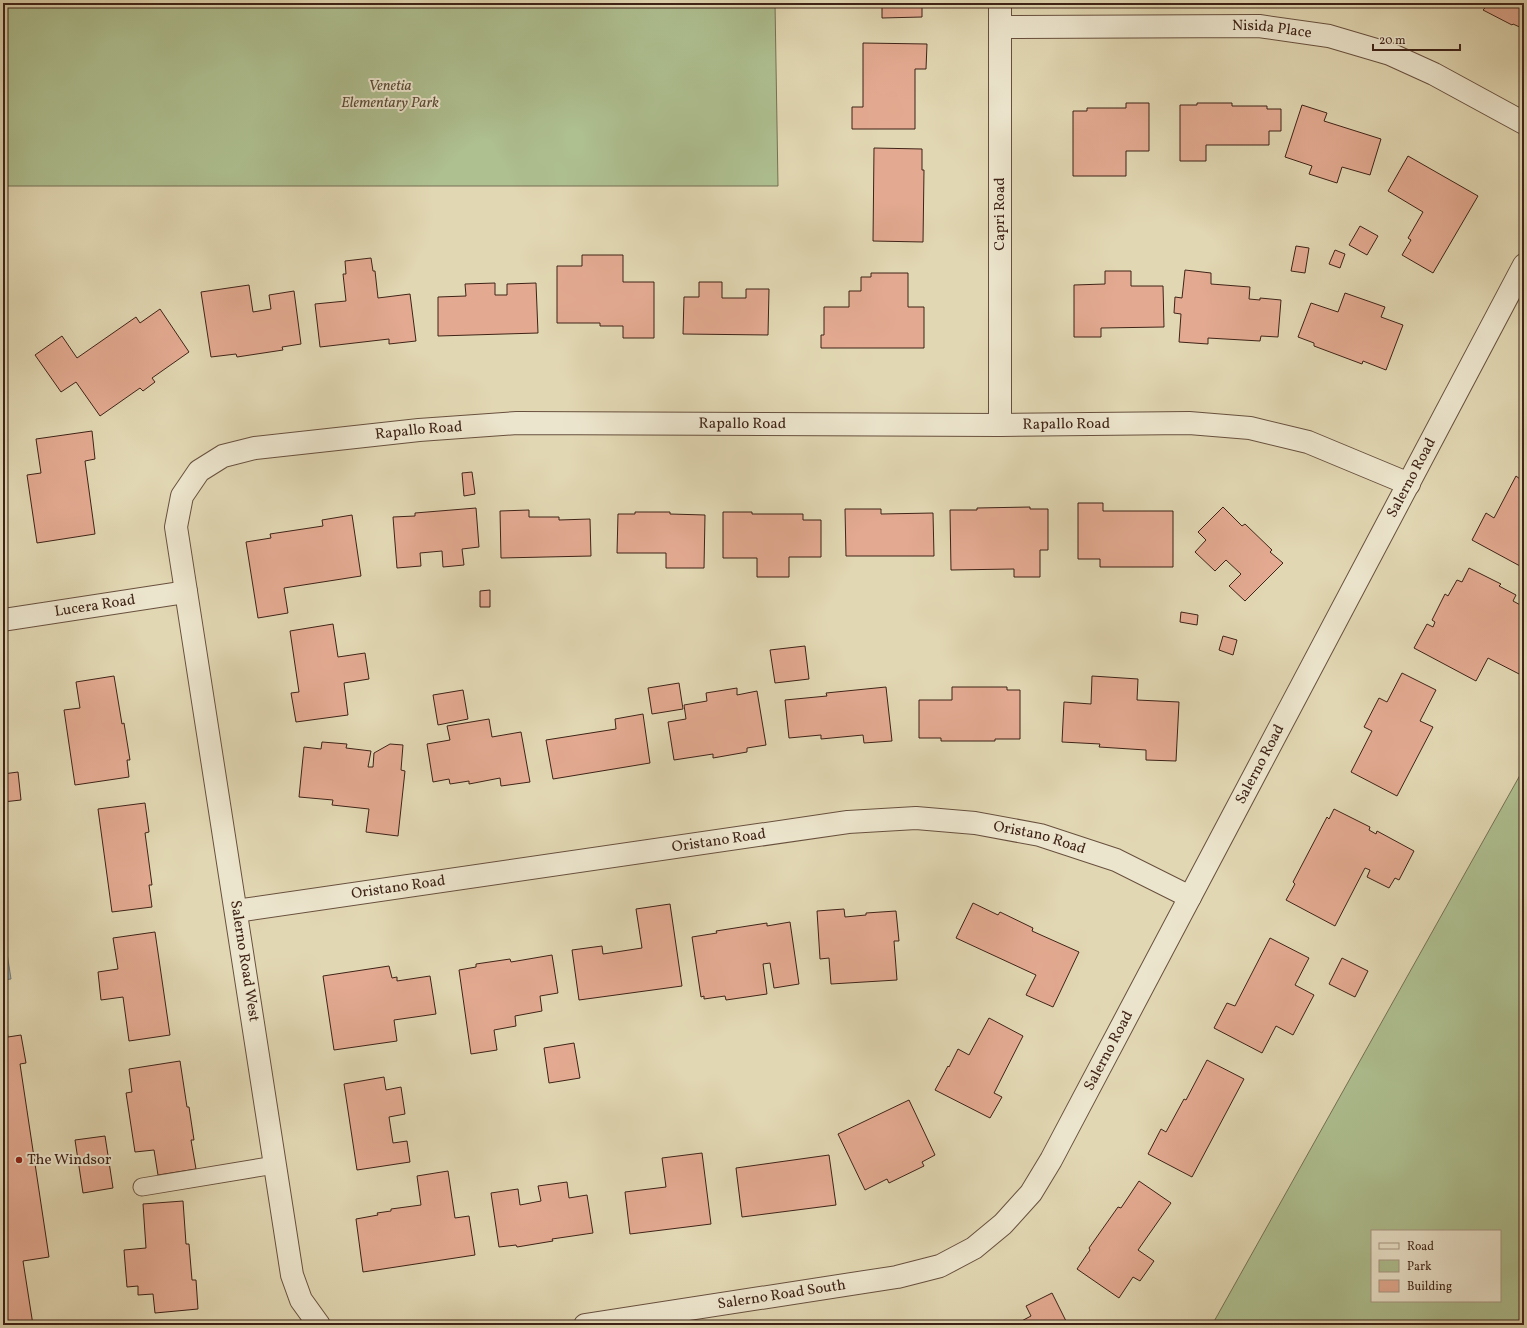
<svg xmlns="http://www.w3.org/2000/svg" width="1527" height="1328" font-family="Vollkorn,serif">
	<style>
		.green { fill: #aebf90; stroke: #767154; fill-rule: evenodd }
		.water { fill: #9ab6b8; stroke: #767b78 }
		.building { fill: #e3aa91; stroke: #3f2317 }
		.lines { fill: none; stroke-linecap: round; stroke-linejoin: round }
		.service-casing { stroke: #68503e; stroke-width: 19 }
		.minor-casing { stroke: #68503e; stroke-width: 24 }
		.service { stroke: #ece5cd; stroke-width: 17 }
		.minor { stroke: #ece5cd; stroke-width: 22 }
		.poi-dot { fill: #8f2418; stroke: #ece5cd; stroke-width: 1.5 }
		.labels { text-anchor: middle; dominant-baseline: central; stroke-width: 4; stroke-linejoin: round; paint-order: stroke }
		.street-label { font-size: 15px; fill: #3f2317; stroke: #ece5cd }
		.park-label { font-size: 15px; font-style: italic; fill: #5b4a35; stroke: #ece5cd }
		.poi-label { font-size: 15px; fill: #3f2317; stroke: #ece5cd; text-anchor: start }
	</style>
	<rect width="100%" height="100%" fill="#e1d7b2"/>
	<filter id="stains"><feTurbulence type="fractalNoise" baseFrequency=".005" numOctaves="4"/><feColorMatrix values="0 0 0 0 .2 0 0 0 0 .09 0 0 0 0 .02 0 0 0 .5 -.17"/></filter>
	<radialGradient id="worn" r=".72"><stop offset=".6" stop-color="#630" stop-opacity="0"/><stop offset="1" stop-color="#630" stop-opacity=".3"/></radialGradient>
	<g class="green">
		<polygon points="3,3 775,3 778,186 3,186"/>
		<path d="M1524,768V1325H1212ZM1372,1231H1500V1301H1372Z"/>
	</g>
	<polygon class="water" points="3,927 11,979 3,980"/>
	<g class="building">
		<polygon points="868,3 922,3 922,17 882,18 882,6 868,6"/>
		<polygon points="1476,3 1524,3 1524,29 1513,24 1512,25 1483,10 1485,8"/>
		<polygon points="863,43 927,44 926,69 915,69 915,129 852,129 852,107 863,107"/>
		<polygon points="1126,103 1149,103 1149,151 1126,151 1126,176 1073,176 1073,111 1087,111 1087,108 1126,108"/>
		<polygon points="1197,103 1232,103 1232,106 1267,106 1267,109 1281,109 1281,131 1269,131 1269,145 1206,145 1206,161 1180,161 1180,105 1197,105"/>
		<polygon points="1302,105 1327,113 1324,121 1381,139 1370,175 1342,167 1337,183 1309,174 1312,166 1285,157"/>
		<polygon points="874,148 922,149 922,170 924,170 923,242 873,241"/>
		<polygon points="1408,156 1478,196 1433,273 1402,255 1411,240 1408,238 1423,212 1388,191"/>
		<polygon points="1360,226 1378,236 1367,255 1349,245"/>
		<polygon points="1296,246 1309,248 1305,273 1291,271"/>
		<polygon points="1335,250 1345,254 1340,268 1329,264"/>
		<polygon points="582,255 623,255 623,282 654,282 654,338 623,338 623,326 600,326 600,323 557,323 557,266 582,266"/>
		<polygon points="371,258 373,271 375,271 378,298 410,294 416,341 389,344 389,339 320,347 315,304 346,301 343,274 346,274 345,261"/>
		<polygon points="1185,270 1211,273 1211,284 1250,287 1249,299 1260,300 1260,298 1281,300 1278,337 1261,336 1260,341 1208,338 1208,344 1179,342 1181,314 1174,313 1175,297 1182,298"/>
		<polygon points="1105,271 1131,271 1131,286 1163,286 1164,327 1101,328 1101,337 1074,337 1074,285 1105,284"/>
		<polygon points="871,273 908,273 908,307 924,307 924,348 821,348 821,335 824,335 824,307 849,307 849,291 861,291 861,277 871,277"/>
		<polygon points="699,282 722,282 722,298 746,298 746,289 769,289 768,335 683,334 684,297 699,297"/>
		<polygon points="495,283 495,295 507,295 507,284 536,283 538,333 438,336 438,297 466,296 465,284"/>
		<polygon points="249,285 253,312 271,309 269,295 294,291 301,344 282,347 283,350 237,357 236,354 211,357 201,292"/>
		<polygon points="1345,293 1385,307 1381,317 1403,325 1386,370 1363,361 1362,364 1314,346 1314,343 1298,337 1311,303 1338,312"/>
		<polygon points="160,309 189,352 152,378 155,382 143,391 140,388 100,416 76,382 61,392 35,355 62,336 77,358 136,317 140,323"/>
		<polygon points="92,431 95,459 85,461 95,534 37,543 27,475 41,473 36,439"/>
		<polygon points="1524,471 1524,559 1520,566 1472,540 1486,513 1494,518 1516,476 1520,479"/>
		<polygon points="472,472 475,494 464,496 462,473"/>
		<polygon points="1078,503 1103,503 1103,511 1173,511 1173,567 1100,567 1100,559 1078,559"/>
		<polygon points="1030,507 1030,509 1048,509 1048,550 1040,550 1040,577 1014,577 1014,569 951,570 950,510 977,510 977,508"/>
		<polygon points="1223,507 1242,526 1245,524 1272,550 1270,552 1283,563 1245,601 1229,586 1241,574 1226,560 1215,571 1195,552 1206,540 1198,532"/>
		<polygon points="476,508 479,547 462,549 464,565 443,567 442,551 420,553 421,566 397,568 393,517 415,516 415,513"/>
		<polygon points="845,509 881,509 881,514 933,513 934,556 846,556"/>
		<polygon points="529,510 529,517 559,517 559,520 590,519 591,556 501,558 500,511"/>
		<polygon points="635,512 670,512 670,514 705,515 704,568 666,568 666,553 617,553 618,514 635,514"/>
		<polygon points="723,512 752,512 752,514 803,514 803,520 821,520 821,557 789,557 789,577 757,577 757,558 723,558"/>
		<polygon points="352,515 361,576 284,588 288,613 258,618 246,542 271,538 270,534 323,526 322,520"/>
		<polygon points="1469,568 1501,584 1499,586 1516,595 1513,601 1524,607 1523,676 1488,658 1476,681 1414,648 1427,624 1433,627 1435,622 1432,620 1445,594 1448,596 1457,580 1462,582"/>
		<polygon points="490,590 490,607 480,607 480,591"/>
		<polygon points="1181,612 1198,615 1197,625 1180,622"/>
		<polygon points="333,624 338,657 365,653 369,679 344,683 348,715 296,722 291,693 299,692 290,631"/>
		<polygon points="1223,636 1237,640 1233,655 1219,650"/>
		<polygon points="805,646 809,679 775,683 770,650"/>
		<polygon points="1402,673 1436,690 1420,721 1433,727 1397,796 1351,772 1372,731 1364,727 1379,698 1387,702"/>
		<polygon points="114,676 122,724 124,723 130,760 127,760 129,777 75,785 64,710 80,708 76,682"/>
		<polygon points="1092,676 1138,679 1137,700 1179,702 1176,761 1146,760 1146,750 1099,747 1100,744 1062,742 1064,702 1091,704"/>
		<polygon points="679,683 683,709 652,714 648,688"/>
		<polygon points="886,687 892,741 864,743 863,735 821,739 821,735 789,738 785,700 827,696 826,693"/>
		<polygon points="952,687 1007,687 1007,690 1020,690 1020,739 995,739 995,741 941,741 941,738 919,738 919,700 952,700"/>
		<polygon points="737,688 737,695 757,691 766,745 747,748 747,752 713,758 713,754 674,760 668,722 686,719 684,705 707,701 706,693"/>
		<polygon points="463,690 468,719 438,725 433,695"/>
		<polygon points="643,714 650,763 553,779 546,740 616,729 615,719"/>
		<polygon points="5,719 7,757 3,757 3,720"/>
		<polygon points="489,719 492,737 521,732 530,782 501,786 500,778 469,784 469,781 450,784 449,779 433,782 427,744 450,740 447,726"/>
		<polygon points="322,742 347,744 346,748 371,751 368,767 373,767 374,753 390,744 403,745 401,770 405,771 398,836 366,832 369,809 332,805 333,800 299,797 304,747 321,749"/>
		<polygon points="18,772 21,800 3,802 3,774"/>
		<polygon points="145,803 149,832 145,833 152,885 149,885 152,907 112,912 98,809"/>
		<polygon points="1334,809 1370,827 1369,830 1376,834 1377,831 1414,851 1399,880 1395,878 1389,888 1367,877 1370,870 1365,868 1335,926 1286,900 1295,884 1293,882 1327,817 1329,819"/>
		<polygon points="973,903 998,915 1000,912 1033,928 1032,931 1079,952 1053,1007 1026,995 1036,975 956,938"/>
		<polygon points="670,904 682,986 579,1000 572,950 602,946 603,954 642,948 636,909"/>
		<polygon points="844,909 845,917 866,915 866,913 896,911 899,941 894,941 897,980 831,984 829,958 820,959 817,911"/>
		<polygon points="790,922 799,984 774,988 770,963 763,964 767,994 726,1000 725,996 704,999 704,996 701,997 692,937 717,933 716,931 767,923 767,926"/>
		<polygon points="155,932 170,1035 129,1041 123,997 101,1000 98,972 118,969 113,938"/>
		<polygon points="1270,938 1309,958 1295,985 1314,995 1293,1035 1276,1026 1262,1053 1214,1028 1227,1003 1235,1006"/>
		<polygon points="552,955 558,993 540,996 542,1011 515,1016 516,1026 494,1030 497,1050 471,1054 459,970 476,967 476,964 510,959 511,962"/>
		<polygon points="1342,958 1368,971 1355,997 1329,984"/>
		<polygon points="389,966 392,978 397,977 397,981 430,976 436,1014 394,1020 397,1041 334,1050 323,976"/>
		<polygon points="3,1005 8,1037 21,1035 26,1063 20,1064 49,1257 23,1261 33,1325 3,1325"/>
		<polygon points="989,1018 1023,1036 994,1093 1002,1097 990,1118 935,1090 948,1066 949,1067 958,1049 969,1055"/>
		<polygon points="574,1043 580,1078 549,1083 544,1048"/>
		<polygon points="1207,1060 1244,1079 1192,1177 1148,1154 1161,1129 1166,1132 1184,1099 1186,1100"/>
		<polygon points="180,1061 187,1107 189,1107 194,1140 191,1140 196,1169 158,1175 154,1150 135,1152 126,1093 132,1092 129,1069"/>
		<polygon points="384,1077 386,1090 401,1087 405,1114 389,1117 393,1143 407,1141 410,1162 357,1170 344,1084"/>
		<polygon points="909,1100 935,1155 922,1162 924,1166 889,1183 887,1179 865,1190 838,1134"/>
		<polygon points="105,1136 113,1188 83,1193 75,1140"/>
		<polygon points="702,1153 711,1224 630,1234 625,1192 666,1187 662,1158"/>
		<polygon points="829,1155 836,1205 742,1217 736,1168"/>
		<polygon points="448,1171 455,1218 469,1216 475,1255 363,1272 356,1219 378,1215 377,1213 391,1211 391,1209 421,1205 417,1176"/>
		<polygon points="1139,1181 1171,1203 1138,1250 1154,1261 1140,1281 1133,1277 1119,1298 1077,1269 1090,1250 1089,1248 1118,1207 1121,1208"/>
		<polygon points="567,1182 569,1198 587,1195 593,1233 552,1239 553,1241 517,1247 516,1245 499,1247 491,1193 518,1189 520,1205 541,1201 538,1186"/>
		<polygon points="183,1201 186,1244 189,1244 192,1280 196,1280 198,1309 155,1313 153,1294 138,1295 138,1286 127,1287 124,1250 146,1248 143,1204"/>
		<polygon points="1052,1293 1068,1325 1014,1325 1031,1316 1026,1306"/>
	</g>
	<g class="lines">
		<g class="service-casing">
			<polyline id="service" points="142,1187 275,1165"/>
		</g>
		<g class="minor-casing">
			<g id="minor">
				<path id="s1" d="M1000,27L1259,26L1329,36L1390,54L1434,74L1524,123"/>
				<polyline points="1000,425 1000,3"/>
				<path id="s2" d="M3,620L186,592"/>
				<path id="s3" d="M236,911L848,822L916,818L975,823L1040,835L1116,860L1190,897"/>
				<path id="s4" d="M319,1325L301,1300L292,1275L176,527L182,496L199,471L223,456L255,448L419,430L517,423L1000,425L1189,423L1250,428L1308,442L1409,484"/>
				<path id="s5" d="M585,1325L897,1277L940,1266L974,1248L1003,1224L1031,1193L1051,1160L1524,265"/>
			</g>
		</g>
		<use href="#service" class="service"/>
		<use href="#minor" class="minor"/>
	</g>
	<circle class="poi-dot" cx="19" cy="1160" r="4"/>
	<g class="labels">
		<g class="street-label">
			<text stroke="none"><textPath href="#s1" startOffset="272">Nisida Place</textPath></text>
			<text transform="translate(1000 214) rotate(-90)">Capri Road</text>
			<text stroke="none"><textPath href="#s4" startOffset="1426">Rapallo Road</textPath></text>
			<text stroke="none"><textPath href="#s4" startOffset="1750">Rapallo Road</textPath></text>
			<text stroke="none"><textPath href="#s4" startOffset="1102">Rapallo Road</textPath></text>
			<text stroke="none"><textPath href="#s5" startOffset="1288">Salerno Road</textPath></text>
			<text stroke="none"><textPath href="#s2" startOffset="93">Lucera Road</textPath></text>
			<text stroke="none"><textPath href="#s5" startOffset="964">Salerno Road</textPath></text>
			<text stroke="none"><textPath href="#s3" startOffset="812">Oristano Road</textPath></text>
			<text stroke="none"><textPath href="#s3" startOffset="488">Oristano Road</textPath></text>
			<text stroke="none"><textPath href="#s3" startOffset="164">Oristano Road</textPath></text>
			<text transform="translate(244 961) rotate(81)">Salerno Road West</text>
			<text stroke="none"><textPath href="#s5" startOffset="640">Salerno Road</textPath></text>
			<text stroke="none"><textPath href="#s5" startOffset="199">Salerno Road South</textPath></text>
		</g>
		<g class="park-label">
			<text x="390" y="86">Venetia<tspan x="390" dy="17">Elementary Park</tspan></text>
		</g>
		<g class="poi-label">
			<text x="27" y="1160">The Windsor</text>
		</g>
	</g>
	<rect width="1527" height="1328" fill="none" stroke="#e1d7b2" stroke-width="16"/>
	<rect x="4" y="4" width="1519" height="1320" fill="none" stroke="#3f2317" stroke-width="2"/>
	<rect x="8" y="8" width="1511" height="1312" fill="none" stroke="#3f2317"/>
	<rect x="1371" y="1230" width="130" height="72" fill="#ece5cd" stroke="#a79784"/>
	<rect x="1379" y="1243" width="20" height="6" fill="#ece5cd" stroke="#a79784"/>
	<text x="1407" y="1250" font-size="12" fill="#3f2317">Road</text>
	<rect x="1379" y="1260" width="20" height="12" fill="#aebf90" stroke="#a79784"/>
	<text x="1407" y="1270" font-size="12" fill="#3f2317">Park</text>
	<rect x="1379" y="1280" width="20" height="12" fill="#e3aa91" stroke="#a79784"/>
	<text x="1407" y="1290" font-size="12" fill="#3f2317">Building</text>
	<path d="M1373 44v6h87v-6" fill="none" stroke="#3f2317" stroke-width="2"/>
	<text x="1379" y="44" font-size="12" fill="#3f2317" stroke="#ece5cd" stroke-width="3" paint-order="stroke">20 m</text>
	<rect width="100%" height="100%" filter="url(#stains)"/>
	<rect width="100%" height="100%" fill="url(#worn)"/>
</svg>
